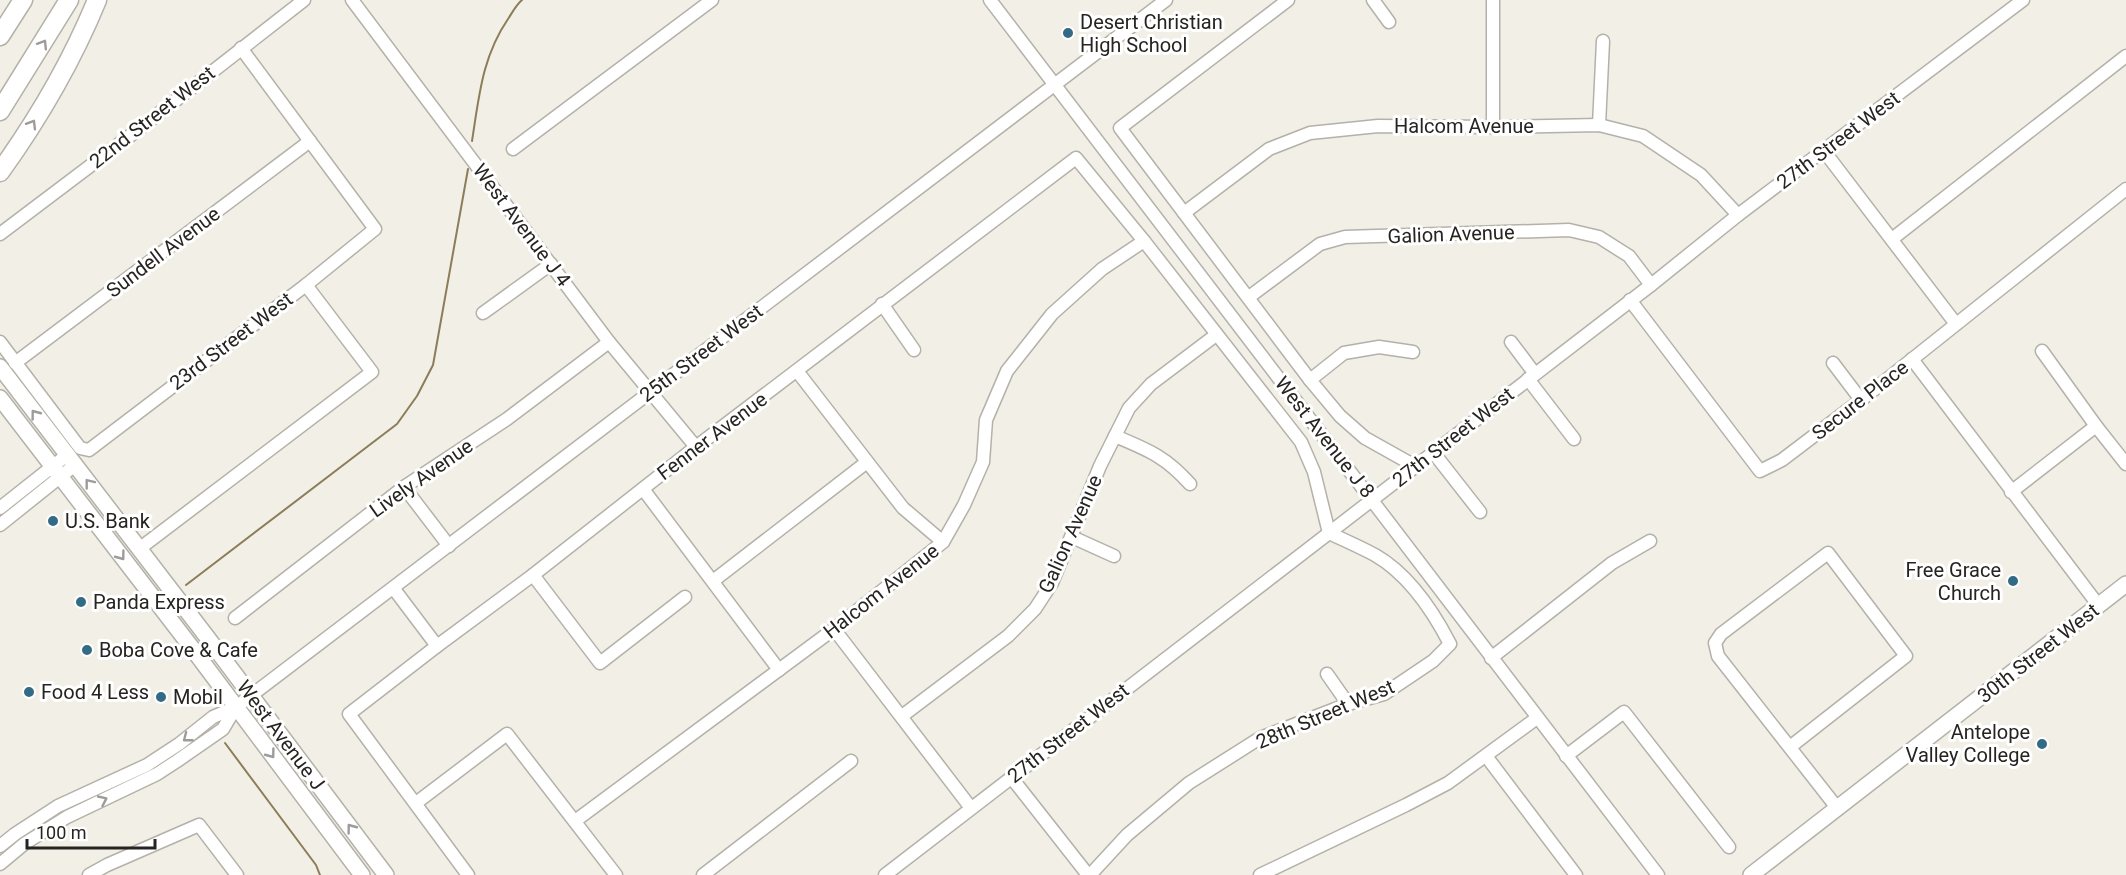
<svg xmlns="http://www.w3.org/2000/svg" width="2126" height="875" font-family="Roboto,sans-serif">
	<style>
		.lines { fill: none; stroke-linecap: round; stroke-linejoin: round }
		.stream { stroke: #8c7d5a; stroke-width: 2 }
		.minor-casing { stroke: #b4b1a9; stroke-width: 15 }
		.major-casing { stroke: #b4b1a9; stroke-width: 18 }
		.highway-casing { stroke: #b4b1a9; stroke-width: 21 }
		.minor { stroke: #fff; stroke-width: 12 }
		.major { stroke: #fff; stroke-width: 15 }
		.highway { stroke: #fff; stroke-width: 18 }
		.oneway { stroke: #9d9c9b }
		.poi-dot { fill: #336a85; stroke: #fff; stroke-width: 2 }
		.labels { text-anchor: middle; dominant-baseline: central; stroke-width: 6; stroke-linejoin: round; paint-order: stroke }
		.poi-label { font-size: 20px; fill: #252421; stroke: #fff; text-anchor: start }
		.street-label { font-size: 20px; fill: #252421; stroke: #fff }
	</style>
	<rect width="100%" height="100%" fill="#f2efe6"/>
	<g class="lines">
		<g class="stream">
			<path d="M472,141C479,97 482,57 508,19C512,13 516,5 522,0"/>
			<polyline points="186,585 397,424 417,396 433,365 468,169"/>
			<polyline points="225,743 316,865 320,875"/>
		</g>
		<g class="minor-casing">
			<g id="minor">
				<polyline points="352,0 609,342 696,447"/>
				<polyline points="990,0 1658,875"/>
				<polyline points="1288,0 1120,128 1310,380 1340,416 1365,438 1415,466"/>
				<polyline points="1373,0 1389,22"/>
				<polyline points="1599,125 1603,41"/>
				<polyline points="1493,127 1493,0"/>
				<polyline points="513,149 712,0"/>
				<polyline points="1824,151 1956,324"/>
				<polyline points="1184,213 1269,149 1310,133 1378,126 1493,127 1599,125 1643,136 1701,175 1738,215"/>
				<polyline points="0,234 139,129 304,0"/>
				<polyline points="1892,239 2126,56"/>
				<polyline points="1249,297 1320,244 1345,237 1569,230 1599,237 1629,256 1651,285"/>
				<polyline points="1630,300 1760,471 1782,460 1861,400 2126,189"/>
				<polyline points="882,304 914,350"/>
				<polyline points="483,313 551,264"/>
				<polyline points="0,342 80,448 89,450 306,285 375,229 241,48"/>
				<polyline points="1511,342 1535,374"/>
				<polyline points="2042,351 2096,426 2126,464"/>
				<polyline points="1912,359 2099,606"/>
				<polyline points="15,363 310,141"/>
				<polyline points="1833,363 1861,400"/>
				<polyline points="797,371 903,508 943,542"/>
				<polyline points="1528,379 1574,439"/>
				<polyline points="1310,380 1344,353 1379,347 1413,352"/>
				<path d="M1115,436C1148,450 1165,456 1190,484"/>
				<polyline points="1433,452 1480,512"/>
				<polyline points="404,487 449,546"/>
				<polyline points="643,489 779,670"/>
				<polyline points="2011,492 2096,426"/>
				<polyline points="0,508 67,455"/>
				<polyline points="0,525 75,465"/>
				<polyline points="1072,537 1114,556"/>
				<polyline points="139,549 372,372 306,285"/>
				<polyline points="533,575 600,663 685,597"/>
				<polyline points="713,581 867,462"/>
				<polyline points="394,589 437,646"/>
				<polyline points="235,618 404,487 507,419 609,342"/>
				<polyline points="834,629 971,808"/>
				<polyline points="1491,658 1612,563 1650,541"/>
				<polyline points="1327,674 1348,704"/>
				<polyline points="902,716 1008,636 1035,609 1052,583 1100,466 1129,408 1151,384 1216,335"/>
				<path d="M1790,747L1906,656L1828,553L1721,634L1715,643L1718,656C1758,707 1798,758 1838,809"/>
				<polyline points="1486,756 1576,875"/>
				<polyline points="1566,756 1624,712 1729,847"/>
				<polyline points="1011,777 1088,875"/>
				<polyline points="416,803 507,734 616,875"/>
				<polyline points="575,821 834,629 943,542 964,505 983,462 986,420 1007,371 1052,314 1102,269 1144,241"/>
				<polyline points="0,846 15,834 58,806 147,765 179,744 213,717 236,707 1166,0"/>
				<polyline points="0,864 24,844 67,817 157,774 177,761 223,729 236,707"/>
				<polyline points="89,875 107,865 199,825 237,875"/>
				<path d="M468,875L349,714L437,646L533,575L696,447L1076,158L1144,241L1301,442L1314,472L1329,533C1344,540 1360,547 1375,555C1408,574 1433,611 1450,644L1433,661L1384,694L1348,704L1260,738L1189,783L1127,835L1090,875"/>
				<polyline points="703,875 851,761"/>
				<polyline points="885,875 1651,285 1738,215 2023,0"/>
				<polyline points="1260,875 1406,805 1448,783 1537,718"/>
			</g>
		</g>
		<g class="major-casing">
			<g id="major">
				<polyline points="0,367 207,637 386,875"/>
				<polyline points="0,398 192,648 362,875"/>
				<polyline points="1751,875 2126,584"/>
			</g>
		</g>
		<g class="highway-casing">
			<g id="highway">
				<polyline points="0,36 23,0"/>
				<polyline points="0,111 69,0"/>
				<path d="M0,172C38,119 72,61 97,0"/>
			</g>
		</g>
		<use href="#minor" class="minor"/>
		<use href="#major" class="major"/>
		<use href="#highway" class="highway"/>
	</g>
	<defs><path id="oneway-chevron" d="M-2-3.5L2.5 0L-2 3.5" fill="none" stroke-width="1.6" stroke-linecap="round" stroke-linejoin="round" transform="scale(1.5)"/></defs>
	<g class="oneway">
		<use href="#oneway-chevron" transform="translate(43 44) rotate(-58)"/>
		<use href="#oneway-chevron" transform="translate(32 124) rotate(-59)"/>
		<use href="#oneway-chevron" transform="translate(35 414) rotate(-127)"/>
		<use href="#oneway-chevron" transform="translate(89 483) rotate(-128)"/>
		<use href="#oneway-chevron" transform="translate(121 556) rotate(53)"/>
		<use href="#oneway-chevron" transform="translate(187 738) rotate(142)"/>
		<use href="#oneway-chevron" transform="translate(271 754) rotate(53)"/>
		<use href="#oneway-chevron" transform="translate(103 800) rotate(-25)"/>
		<use href="#oneway-chevron" transform="translate(351 828) rotate(-127)"/>
	</g>
	<g class="poi-dot">
		<circle cx="1068" cy="33" r="6"/>
		<circle cx="53" cy="521" r="6"/>
		<circle cx="2013" cy="581" r="6"/>
		<circle cx="81" cy="602" r="6"/>
		<circle cx="87" cy="650" r="6"/>
		<circle cx="29" cy="692" r="6"/>
		<circle cx="161" cy="697" r="6"/>
		<circle cx="2042" cy="744" r="6"/>
	</g>
	<g class="labels">
		<g class="poi-label">
			<text x="1080" y="22">Desert Christian<tspan x="1080" dy="23">High School</tspan></text>
			<text x="65" y="521">U.S. Bank</text>
			<text x="2001" y="570" text-anchor="end">Free Grace<tspan x="2001" dy="23">Church</tspan></text>
			<text x="93" y="602">Panda Express</text>
			<text x="99" y="650">Boba Cove &amp; Cafe</text>
			<text x="41" y="692">Food 4 Less</text>
			<text x="173" y="697">Mobil</text>
			<text x="2030" y="732" text-anchor="end">Antelope<tspan x="2030" dy="23">Valley College</tspan></text>
		</g>
		<g class="street-label">
			<text transform="translate(152 117) rotate(-38)">22nd Street West</text>
			<text x="1464" y="126">Halcom Avenue</text>
			<text transform="translate(1838 140) rotate(-37)">27th Street West</text>
			<text transform="translate(522 225) rotate(53)">West Avenue J 4</text>
			<text transform="translate(1451 234) rotate(-2)">Galion Avenue</text>
			<text transform="translate(163 252) rotate(-37)">Sundell Avenue</text>
			<text transform="translate(231 341) rotate(-37)">23rd Street West</text>
			<text transform="translate(701 353) rotate(-37)">25th Street West</text>
			<text transform="translate(1860 400) rotate(-38)">Secure Place</text>
			<text transform="translate(712 436) rotate(-37)">Fenner Avenue</text>
			<text transform="translate(1325 437) rotate(52)">West Avenue J 8</text>
			<text transform="translate(1453 437) rotate(-38)">27th Street West</text>
			<text transform="translate(421 478) rotate(-35)">Lively Avenue</text>
			<text transform="translate(1070 534) rotate(-66)">Galion Avenue</text>
			<text transform="translate(881 591) rotate(-38)">Halcom Avenue</text>
			<text transform="translate(2038 653) rotate(-38)">30th Street West</text>
			<text transform="translate(1325 714) rotate(-23)">28th Street West</text>
			<text transform="translate(1068 733) rotate(-38)">27th Street West</text>
			<text transform="translate(281 735) rotate(53)">West Avenue J</text>
		</g>
	</g>
	<path d="M27 839v9h128v-9" fill="none" stroke="#252421" stroke-width="3"/>
	<text x="36" y="839" font-size="18" fill="#252421" stroke="#ffffff" stroke-width="4.5" paint-order="stroke">100 m</text>
</svg>
